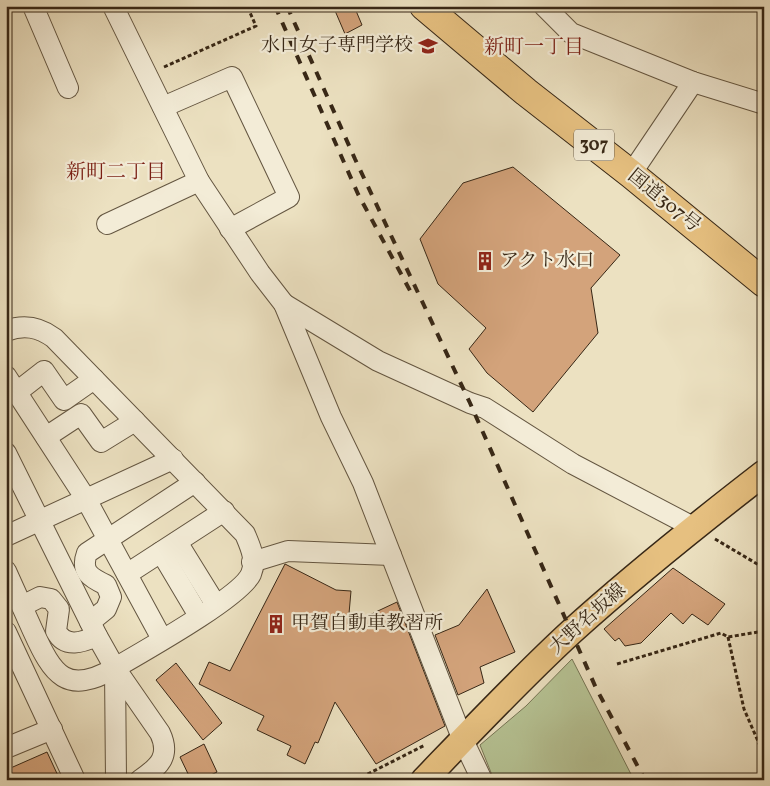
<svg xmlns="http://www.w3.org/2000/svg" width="770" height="786" font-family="Vollkorn,'Noto Serif JP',serif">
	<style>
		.green { fill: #b6c394; stroke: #767555 }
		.building { fill: #d3a37b; stroke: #372716 }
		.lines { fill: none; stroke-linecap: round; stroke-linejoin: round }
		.minor-casing { stroke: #645641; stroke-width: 22 }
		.major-casing { stroke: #372716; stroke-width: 28 }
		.highway-casing { stroke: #372716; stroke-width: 30 }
		.path { stroke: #372716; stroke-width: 3; stroke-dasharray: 4 2.5; stroke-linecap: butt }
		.minor { stroke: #f3ecd7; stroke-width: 20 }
		.major { stroke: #e6c080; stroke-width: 25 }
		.highway { stroke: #e6c080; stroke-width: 28 }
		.rail { stroke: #372716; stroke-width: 4; stroke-dasharray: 9 9; stroke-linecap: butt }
		.labels { text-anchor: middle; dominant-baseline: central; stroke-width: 4.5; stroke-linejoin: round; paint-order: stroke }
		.shield { fill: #f3ecd7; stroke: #6f6250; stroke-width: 1 }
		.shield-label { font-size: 18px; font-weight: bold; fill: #372716 }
		.poi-label { font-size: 19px; fill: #372716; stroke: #f3ecd7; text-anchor: start }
		.street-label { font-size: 19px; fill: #372716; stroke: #f3ecd7 }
		.neighbourhood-label { font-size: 20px; fill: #7a1f14; stroke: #f3ecd7 }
	</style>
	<rect width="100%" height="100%" fill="#ece1c1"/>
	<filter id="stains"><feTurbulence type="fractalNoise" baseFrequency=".004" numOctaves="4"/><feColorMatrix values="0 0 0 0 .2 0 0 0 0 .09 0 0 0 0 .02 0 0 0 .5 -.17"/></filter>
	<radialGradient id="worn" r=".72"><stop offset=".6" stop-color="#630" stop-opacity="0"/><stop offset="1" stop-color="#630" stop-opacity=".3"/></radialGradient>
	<polygon class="green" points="572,659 634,780 494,780 480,745 526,706"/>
	<g class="building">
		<polygon points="333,6 354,6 362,25 345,34"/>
		<polygon points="513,167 620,255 591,288 598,333 533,412 487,373 469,349 486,328 438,284 420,239 463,183"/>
		<polygon points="285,564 336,590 351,591 348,625 397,602 445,726 376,764 335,702 318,743 315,742 305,764 287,755 291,746 257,730 264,716 199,684 209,662 230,671"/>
		<polygon points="673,568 725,604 708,625 692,614 683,624 671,613 641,643 625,646 619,638 615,641 604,629"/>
		<polygon points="487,589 515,652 480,667 484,683 458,695 435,635 459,625"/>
		<polygon points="176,663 222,723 203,740 156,680"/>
		<polygon points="204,744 217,772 201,780 191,780 180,757"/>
		<polygon points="47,752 60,780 6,780 6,770"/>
	</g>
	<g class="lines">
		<g class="minor-casing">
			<g id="minor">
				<polyline points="33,6 68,88"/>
				<polyline points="113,6 199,181 260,273 284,304 331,417 363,483 462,738 482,780"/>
				<polyline points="544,6 571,33 693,82 764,104"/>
				<polyline points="163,107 232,77 289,197 230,229"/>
				<polyline points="631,174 693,82"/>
				<polyline points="107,224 199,181"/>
				<polyline points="284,304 378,361 470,403 485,408 573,464 693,527"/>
				<path d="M6,331C24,324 39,327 54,338L245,534C250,546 257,560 251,574C241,597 142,652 115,668C66,696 53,675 33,631C24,611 15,591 6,571"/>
				<polyline points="6,376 86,499 162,639"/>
				<polyline points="17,392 44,371 64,400 94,379"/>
				<polyline points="46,437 81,414 101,442 135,421"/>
				<path d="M6,453L97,636L115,668L160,733C171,756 159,767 140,780"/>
				<polyline points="6,536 173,459"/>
				<polyline points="177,542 216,605"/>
				<polyline points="161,552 199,616"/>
				<polyline points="252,562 288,551 391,555"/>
				<polyline points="127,574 224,511"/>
				<path d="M22,606L40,597L51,599L59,609L56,631C65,649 83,642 97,636"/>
				<path d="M90,622L106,609L111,597L106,585C91,578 80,572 87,553L195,482"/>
				<polyline points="6,632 75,780"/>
				<polyline points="115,668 116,780"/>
				<polyline points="6,748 52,729"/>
			</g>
		</g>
		<g class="major-casing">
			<path id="major" d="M424,780C472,730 520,679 571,632C633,576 698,524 764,473"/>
		</g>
		<g class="highway-casing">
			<polyline id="highway" points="424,6 526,92 631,174 764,283"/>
		</g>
		<g class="path">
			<polyline points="164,67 256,26 247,6"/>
			<polyline points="715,539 764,568"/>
			<polyline points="728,637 744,709 764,755"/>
			<polyline points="617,664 721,633 728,637 764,631"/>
			<polyline points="356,780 425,745"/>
		</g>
		<use href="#minor" class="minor"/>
		<use href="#major" class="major"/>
		<use href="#highway" class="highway"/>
		<g class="rail">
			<polyline points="275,6 358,194 414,298"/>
			<polyline points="287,6 355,159 470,403 596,688 645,780"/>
		</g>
	</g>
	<defs>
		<g id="university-bare" transform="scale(1.5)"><path d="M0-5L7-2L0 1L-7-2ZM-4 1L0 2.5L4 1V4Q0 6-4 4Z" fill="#8f2418" stroke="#f3ecd7" stroke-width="2.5" paint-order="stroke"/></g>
		<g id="building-bare" transform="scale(1.5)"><path d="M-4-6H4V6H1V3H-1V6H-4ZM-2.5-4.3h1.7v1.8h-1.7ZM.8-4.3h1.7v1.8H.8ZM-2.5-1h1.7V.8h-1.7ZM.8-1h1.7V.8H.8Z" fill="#8f2418" stroke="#f3ecd7" stroke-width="2.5" paint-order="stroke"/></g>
	</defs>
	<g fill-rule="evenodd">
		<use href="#university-bare" x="428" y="46"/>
		<use href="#building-bare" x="485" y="261"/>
		<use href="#building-bare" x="276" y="624"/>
	</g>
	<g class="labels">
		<rect class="shield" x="574" y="129.5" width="40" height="31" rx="4"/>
		<g class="shield-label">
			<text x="594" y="145">307</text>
		</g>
		<g class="poi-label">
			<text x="413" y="46" text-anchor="end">水口女子専門学校</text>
			<text x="500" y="261">アクト水口</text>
			<text x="291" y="624">甲賀自動車教習所</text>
		</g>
		<g class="street-label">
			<text transform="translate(664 201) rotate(39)">国道307号</text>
			<text transform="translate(588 619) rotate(-42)">大野名坂線</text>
		</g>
		<g class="neighbourhood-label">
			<text x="534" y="48">新町一丁目</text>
			<text x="116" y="173">新町二丁目</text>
		</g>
	</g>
	<rect width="770" height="786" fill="none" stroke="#ece1c1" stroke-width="25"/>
	<rect x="8" y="8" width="755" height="771" fill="none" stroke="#372716" stroke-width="2.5"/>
	<rect x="12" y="12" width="745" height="761" fill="none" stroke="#372716"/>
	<rect width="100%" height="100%" filter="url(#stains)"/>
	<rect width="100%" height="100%" fill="url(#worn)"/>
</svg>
